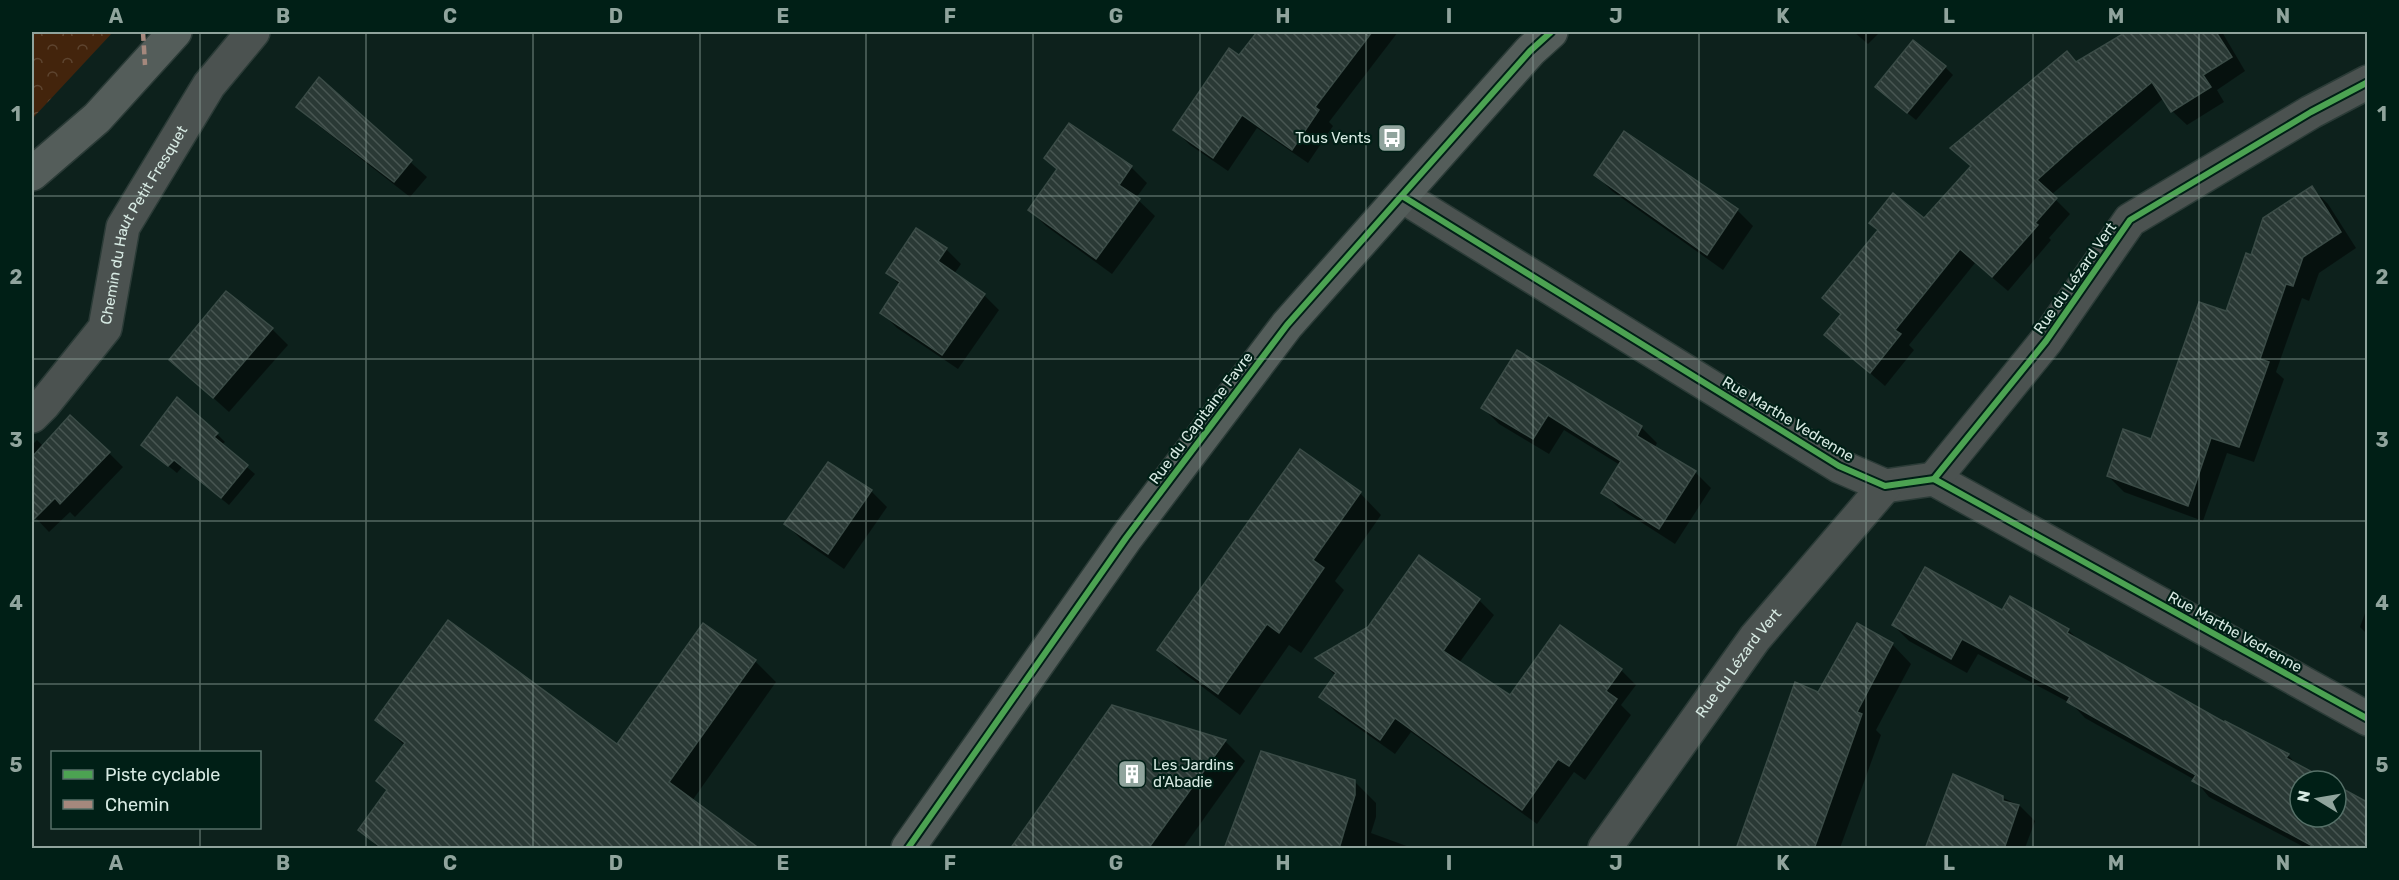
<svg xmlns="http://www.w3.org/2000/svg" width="2399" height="880" font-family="Rubik,sans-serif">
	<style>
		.forest { fill: url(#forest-crowns) }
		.shadow { fill: #0007 }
		.building { fill: url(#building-back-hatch); stroke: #3a4b46; stroke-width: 1.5 }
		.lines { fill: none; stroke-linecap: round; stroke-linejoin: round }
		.street-casing { stroke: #2b3b37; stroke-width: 36 }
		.secondary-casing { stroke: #2b3b37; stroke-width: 36 }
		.street { stroke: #4b5250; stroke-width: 33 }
		.secondary { stroke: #545d5a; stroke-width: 33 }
		.quiet { stroke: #a5887d; stroke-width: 4.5; stroke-dasharray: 9 4.5; stroke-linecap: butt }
		.cycleway-casing { stroke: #001f16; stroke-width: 10 }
		.cycleway { stroke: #4ca352; stroke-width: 6 }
		.grid { fill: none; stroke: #90a49d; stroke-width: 1.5; stroke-opacity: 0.55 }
		.labels { text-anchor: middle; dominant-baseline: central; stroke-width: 4.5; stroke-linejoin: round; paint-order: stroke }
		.poi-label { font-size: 15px; fill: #d7eae3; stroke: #001f16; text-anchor: end }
		.street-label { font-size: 15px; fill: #d7eae3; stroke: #001f16 }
		.neatline { fill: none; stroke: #90a49d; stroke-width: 2 }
		.grid-label { font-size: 20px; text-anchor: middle; font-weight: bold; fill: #90a49d }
	</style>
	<defs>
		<pattern id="forest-crowns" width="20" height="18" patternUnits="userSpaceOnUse" patternTransform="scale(1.5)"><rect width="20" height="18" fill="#43240c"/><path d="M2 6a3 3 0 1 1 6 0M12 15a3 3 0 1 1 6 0" fill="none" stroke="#5d442f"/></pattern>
		<pattern id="building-back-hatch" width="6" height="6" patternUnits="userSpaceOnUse" patternTransform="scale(1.5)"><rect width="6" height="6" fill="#2a3935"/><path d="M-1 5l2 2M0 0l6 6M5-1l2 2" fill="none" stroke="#485652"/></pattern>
	</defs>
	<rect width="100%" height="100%" fill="#0d211c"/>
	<polygon class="forest" points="32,32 113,32 32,119"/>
	<g class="shadow">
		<polygon points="1259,32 1398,32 1329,122 1333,126 1308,163 1257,128 1228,171 1190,145 1175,130"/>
		<polygon points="1854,32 1880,32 1868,44"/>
		<polygon points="2129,32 2222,32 2245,71 2217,90 2224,102 2187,125 2172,111 2164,98 2051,195 2070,214 2049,238 2051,240 2008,291 1975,263 1909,345 1914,350 1885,386 1826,335 1842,315 1824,298 1924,220 2077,64"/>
		<polygon points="1945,67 1953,75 1916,120 1885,95"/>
		<polygon points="319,80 427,177 410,197 314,122 298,107"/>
		<polygon points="1069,125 1131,167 1147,183 1136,198 1155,216 1112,274 1046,226 1030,210 1058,171 1046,158"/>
		<polygon points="1596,175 1737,210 1753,226 1723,270 1612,191"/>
		<polygon points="2312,188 2328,204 2356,248 2319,273 2309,301 2302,298 2276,372 2284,379 2254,462 2227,453 2203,521 2124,492 2108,476 2152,441 2227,313 2252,257"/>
		<polygon points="946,249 961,264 954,274 984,295 999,310 958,369 897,328 882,313 900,285 888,273"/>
		<polygon points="227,293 272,329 288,345 229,412 171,360"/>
		<polygon points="1518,352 1641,427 1657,443 1655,447 1695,472 1711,488 1675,544 1619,508 1603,493 1620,465 1564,430 1549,454 1499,424 1483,408"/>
		<polygon points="217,434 225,442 221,445 255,474 229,505 182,467 177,473 151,452"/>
		<polygon points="37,440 43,446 109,453 123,467 75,517 70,512 49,532 32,514 32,445"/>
		<polygon points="871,491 887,507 844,569 802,540 786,524"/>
		<polygon points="1360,493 1381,515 1335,581 1344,590 1301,653 1289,645 1240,715 1181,671 1159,650"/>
		<polygon points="1479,600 1494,615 1459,663 1511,697 1621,670 1636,685 1621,705 1631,715 1585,780 1574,772 1537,824 1411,732 1395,754 1336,712 1321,697 1336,676 1317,658"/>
		<polygon points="2368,605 2368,635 2360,627"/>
		<polygon points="2003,612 2068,630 2081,642 2225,724 2288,755 2299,767 2326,781 2300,781 2300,817 2336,817 2336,786 2368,803 2368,848 2306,848 2209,797 2195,780 2085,718 2072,704 1978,654 1967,673 1909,641 1893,625"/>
		<polygon points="1892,644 1911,664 1876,730 1881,735 1840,848 1737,848 1819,694"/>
		<polygon points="755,661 776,682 692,801 523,848 379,848 360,830 388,791 378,781 405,746 377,720 617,746"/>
		<polygon points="1225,741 1245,761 1183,848 1013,848"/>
		<polygon points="1953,776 2019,805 2035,821 2025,848 1927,848"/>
		<polygon points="1354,781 1376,803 1376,817 1371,833 1412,848 1226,848"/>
	</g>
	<g class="building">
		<polygon points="1257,32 1372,32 1315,107 1319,110 1292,150 1242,115 1213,158 1173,130 1229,48 1239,55"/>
		<polygon points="2126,32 2216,32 2232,57 2203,75 2211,87 2171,112 2152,82 2076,145 2037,180 2057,198 2035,223 2038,225 1992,277 1960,249 1895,330 1901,334 1870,373 1824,335 1841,314 1822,298 1878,230 1869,223 1893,193 1924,218 1971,166 1950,148 2067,51 2076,62"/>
		<polygon points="1913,40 1946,66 1907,113 1875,87"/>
		<polygon points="319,77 412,160 394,182 296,107"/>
		<polygon points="1069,123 1132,166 1119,185 1140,199 1096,259 1028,210 1057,169 1044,158"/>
		<polygon points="1624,131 1738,209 1707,255 1594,175"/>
		<polygon points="2312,186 2341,232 2303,257 2293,286 2286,284 2260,359 2269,362 2239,447 2211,438 2188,506 2107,476 2123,429 2151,439 2199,302 2226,311 2246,253 2251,255 2263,218"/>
		<polygon points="916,228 947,248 938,261 985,294 942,355 880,313 900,282 886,273"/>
		<polygon points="226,291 273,328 213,398 169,360"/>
		<polygon points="1517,350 1642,426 1637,436 1696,471 1659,529 1601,493 1621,461 1548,415 1533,439 1481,408"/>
		<polygon points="177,397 218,433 214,437 248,465 221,498 174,460 168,466 141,445"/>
		<polygon points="70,415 110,452 60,504 55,498 32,521 32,457"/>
		<polygon points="1300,449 1361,492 1313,560 1324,568 1279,633 1267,624 1218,694 1157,650"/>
		<polygon points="828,462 872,490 828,554 784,524"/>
		<polygon points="1419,555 1480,599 1443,651 1510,695 1560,625 1622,669 1606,691 1617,699 1569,766 1558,759 1522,810 1395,718 1380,740 1319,697 1336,673 1315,658 1368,627"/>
		<polygon points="1925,567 2002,610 2010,596 2069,629 2067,633 2224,722 2225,721 2289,754 2286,758 2329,781 2300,781 2300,817 2336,817 2336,785 2367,802 2367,849 2318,849 2192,781 2196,775 2067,702 2070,697 1962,639 1951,659 1892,625"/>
		<polygon points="448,620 617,744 703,623 756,660 669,782 760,849 383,849 358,830 387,790 376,781 405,743 375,720"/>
		<polygon points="1857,623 1893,643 1857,712 1862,714 1814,849 1736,849 1795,682 1818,692"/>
		<polygon points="1112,705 1226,740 1148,849 1010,849"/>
		<polygon points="1261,751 1355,780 1355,795 1339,849 1224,849"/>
		<polygon points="1953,774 2003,796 2003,801 2019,805 2004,849 1925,849"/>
	</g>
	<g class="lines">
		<g class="street-casing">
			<g id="street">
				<polyline points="1402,196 1839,466 1885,486 1934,479 2368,719"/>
				<path id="s1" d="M32,416L44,404L105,328L123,227L209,85L253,32"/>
				<polyline points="1934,479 2046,341 2130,220 2311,112 2368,82"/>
				<path id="s2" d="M1605,848L1755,638L1885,486"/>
			</g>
		</g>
		<g class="secondary-casing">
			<g id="secondary">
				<polyline points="32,174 97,118 175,32"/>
				<polyline points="908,848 1126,538 1287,325 1530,51 1551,32"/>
			</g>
		</g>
		<use href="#street" class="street"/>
		<use href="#secondary" class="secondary"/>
		<polyline class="quiet" points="143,32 145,65"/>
		<g class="cycleway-casing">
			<g id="cycleway">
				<polyline points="1402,196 1839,466 1885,486 1934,479 2368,719"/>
				<polyline points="1934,479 2046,341 2130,220 2311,112 2368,82"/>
				<polyline points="908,848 1126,538 1287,325 1530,51 1551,32"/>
			</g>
		</g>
		<use href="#cycleway" class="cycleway"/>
	</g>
	<path class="grid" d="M200,32V752M366,32V848M533,32V848M700,32V848M866,32V848M1033,32V848M1200,32V848M1366,32V848M1533,32V848M1699,32V848M1866,32V848M2033,32V848M2199,32V848M32,196H2368M32,359H2368M32,521H2368M32,684H2368M200,828V848"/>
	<defs>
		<g id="bus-square" transform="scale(1.5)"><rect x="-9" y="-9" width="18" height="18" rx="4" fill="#90a49d" stroke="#001f16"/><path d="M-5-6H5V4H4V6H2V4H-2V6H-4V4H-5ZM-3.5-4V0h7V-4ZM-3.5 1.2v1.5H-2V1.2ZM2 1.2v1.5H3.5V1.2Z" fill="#fff"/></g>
		<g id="building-square" transform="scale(1.5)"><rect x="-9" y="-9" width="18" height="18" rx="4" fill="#90a49d" stroke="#001f16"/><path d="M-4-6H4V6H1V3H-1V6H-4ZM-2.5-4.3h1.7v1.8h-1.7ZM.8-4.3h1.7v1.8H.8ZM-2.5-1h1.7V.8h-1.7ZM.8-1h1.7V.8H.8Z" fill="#fff"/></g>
	</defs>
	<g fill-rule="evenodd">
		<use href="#bus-square" x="1392" y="138"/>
		<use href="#building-square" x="1132" y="774"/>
	</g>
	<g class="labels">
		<g class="poi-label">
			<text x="1371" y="138">Tous Vents</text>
			<text x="1153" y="765" text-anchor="start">Les Jardins<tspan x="1153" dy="17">d'Abadie</tspan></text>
		</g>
		<g class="street-label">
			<text stroke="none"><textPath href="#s1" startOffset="226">Chemin du Haut Petit Fresquet</textPath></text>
			<text transform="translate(2075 278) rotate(-55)">Rue du Lézard Vert</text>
			<text transform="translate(1201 418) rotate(-53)">Rue du Capitaine Favre</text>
			<text transform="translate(1788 419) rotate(31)">Rue Marthe Vedrenne</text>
			<text transform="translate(2235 632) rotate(29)">Rue Marthe Vedrenne</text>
			<text stroke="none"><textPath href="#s2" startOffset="228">Rue du Lézard Vert</textPath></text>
		</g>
	</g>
	<rect width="2399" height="880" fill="none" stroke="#001f16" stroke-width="66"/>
	<rect x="51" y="751" width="210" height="78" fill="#001f16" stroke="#567068" stroke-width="1.5"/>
	<rect x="63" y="770" width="30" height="9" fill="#4ca352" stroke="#567068" stroke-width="1.5"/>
	<text x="105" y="781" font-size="18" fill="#d7eae3">Piste cyclable</text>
	<rect x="63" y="800" width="30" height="9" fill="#a5887d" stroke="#567068" stroke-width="1.5"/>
	<text x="105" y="811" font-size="18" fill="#d7eae3">Chemin</text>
	<g transform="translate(2318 799) rotate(281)"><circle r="28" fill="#001f16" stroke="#567068" stroke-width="1.5"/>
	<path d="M0-4.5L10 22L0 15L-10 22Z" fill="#90a49d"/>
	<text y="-9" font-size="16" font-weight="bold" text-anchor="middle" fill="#d7eae3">N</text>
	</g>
	<rect x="33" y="33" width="2333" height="814" class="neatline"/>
	<g class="grid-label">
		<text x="116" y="23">A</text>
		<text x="283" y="23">B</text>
		<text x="450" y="23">C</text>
		<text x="616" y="23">D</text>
		<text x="783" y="23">E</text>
		<text x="950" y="23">F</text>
		<text x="1116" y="23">G</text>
		<text x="1283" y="23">H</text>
		<text x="1449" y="23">I</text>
		<text x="1616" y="23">J</text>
		<text x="1783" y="23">K</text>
		<text x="1949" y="23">L</text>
		<text x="2116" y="23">M</text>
		<text x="2283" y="23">N</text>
		<text x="16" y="121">1</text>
		<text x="2382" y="121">1</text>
		<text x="16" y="284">2</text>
		<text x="2382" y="284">2</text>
		<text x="16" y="447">3</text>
		<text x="2382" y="447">3</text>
		<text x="16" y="610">4</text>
		<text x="2382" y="610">4</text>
		<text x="16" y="772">5</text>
		<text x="2382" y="772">5</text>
		<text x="116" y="870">A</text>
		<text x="283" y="870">B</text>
		<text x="450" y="870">C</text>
		<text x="616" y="870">D</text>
		<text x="783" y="870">E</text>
		<text x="950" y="870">F</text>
		<text x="1116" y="870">G</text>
		<text x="1283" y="870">H</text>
		<text x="1449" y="870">I</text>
		<text x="1616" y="870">J</text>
		<text x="1783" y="870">K</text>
		<text x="1949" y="870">L</text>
		<text x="2116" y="870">M</text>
		<text x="2283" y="870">N</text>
	</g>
</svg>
